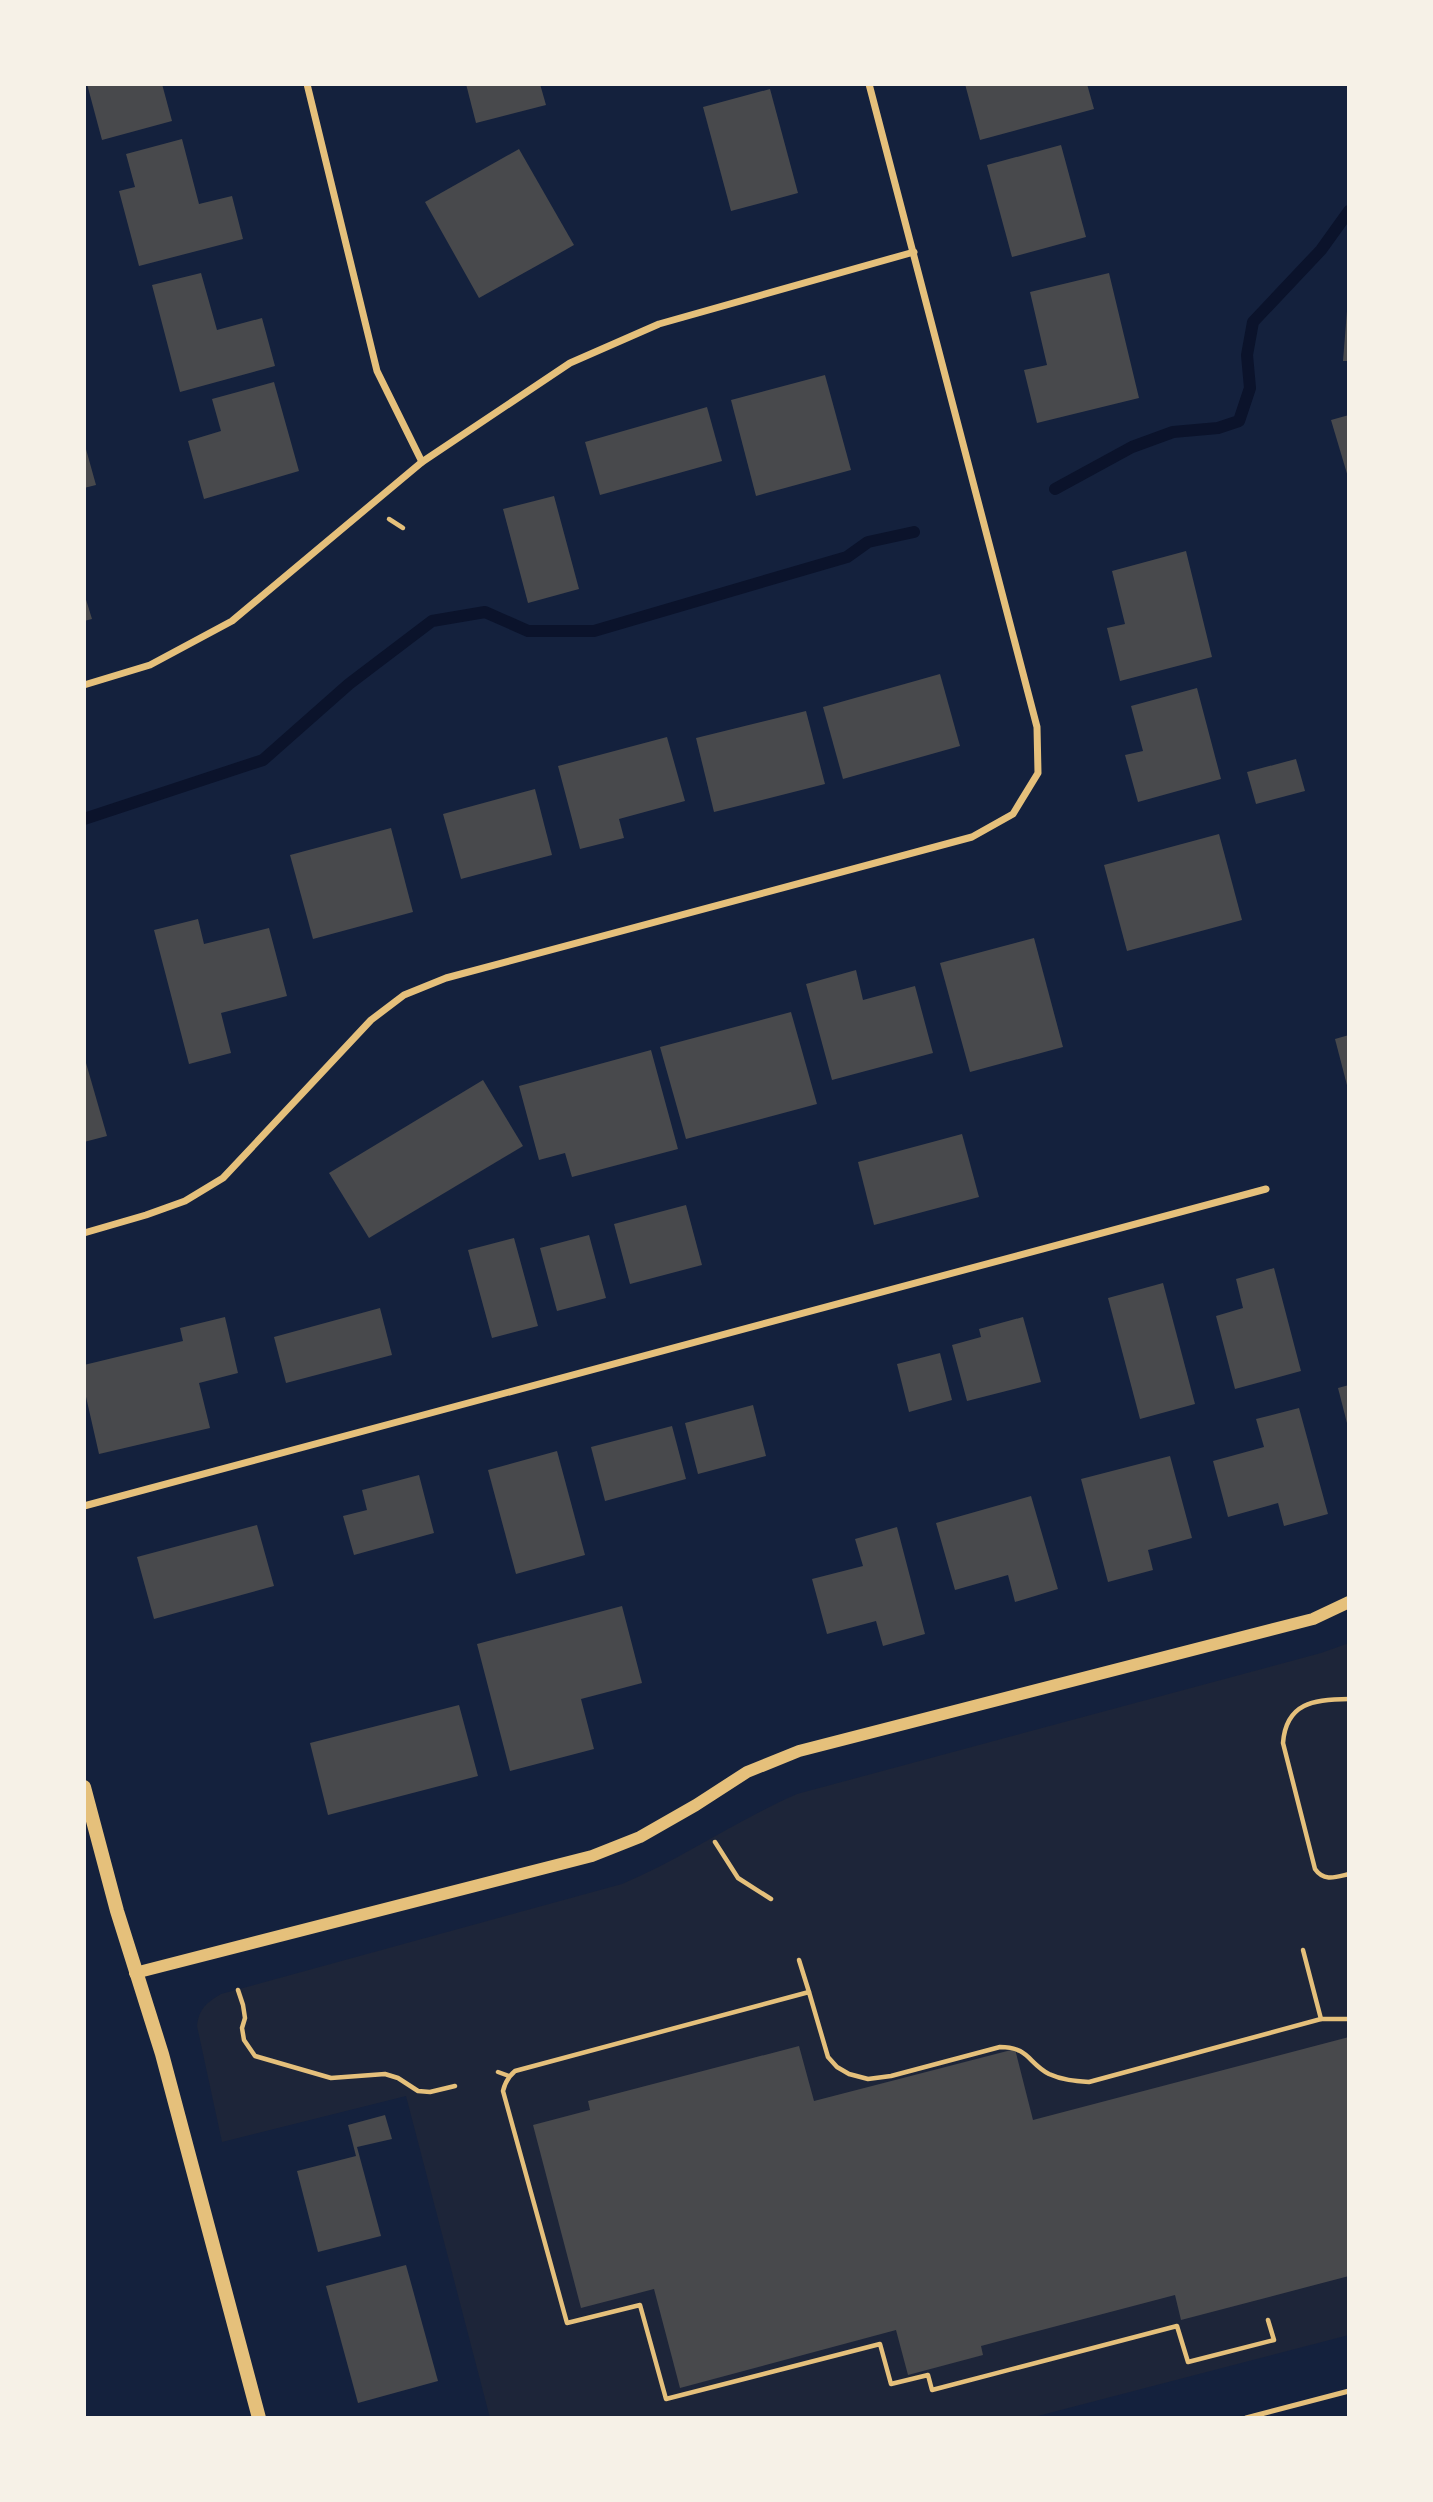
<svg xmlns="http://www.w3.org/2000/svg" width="1433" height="2502" font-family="'Source Sans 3',sans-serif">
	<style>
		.green { fill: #1d2539 }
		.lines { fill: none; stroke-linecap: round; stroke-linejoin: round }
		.stream { stroke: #0b132b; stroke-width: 12 }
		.building { fill: #48494c }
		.path { stroke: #e5c07b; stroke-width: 4.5 }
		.service { stroke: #e5c07b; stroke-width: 5 }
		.minor { stroke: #e5c07b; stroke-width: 7 }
		.tertiary { stroke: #e5c07b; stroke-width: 12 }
		.secondary { stroke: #e5c07b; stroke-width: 14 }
	</style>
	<rect width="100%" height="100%" fill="#14213d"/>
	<path class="green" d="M1349,1643V2335L1030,2418H490L406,2096L222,2142L197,2026C199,2009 206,2003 221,1994L622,1884C683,1858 737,1820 797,1794L1321,1653Z"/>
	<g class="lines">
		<g class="stream">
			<polyline points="1055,489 1132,447 1173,432 1218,428 1239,421 1250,388 1247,355 1253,322 1321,250 1349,211"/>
			<polyline points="84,819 263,760 349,684 432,621 485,612 528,631 594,631 847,557 868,542 914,532"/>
		</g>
	</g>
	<g class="building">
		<polygon points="87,84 162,84 172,121 102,140"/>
		<polygon points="466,84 540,84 546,105 476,123"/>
		<polygon points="965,84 1087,84 1094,109 980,140"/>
		<polygon points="770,89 798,193 731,211 703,107"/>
		<polygon points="182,139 199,204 232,196 243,239 139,266 119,191 135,187 126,154"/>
		<polygon points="1061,145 1086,237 1012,257 987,165"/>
		<polygon points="519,149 574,245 479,298 425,202"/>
		<polygon points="201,273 217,330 262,318 275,366 180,392 152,285"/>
		<polygon points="1109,273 1139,398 1037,423 1024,370 1047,365 1030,292"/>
		<polygon points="1347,311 1349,311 1349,361 1343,361"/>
		<polygon points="825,375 851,470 756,496 731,400"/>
		<polygon points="274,382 299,471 204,499 188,441 221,431 212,399"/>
		<polygon points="707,407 722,461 600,495 585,442"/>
		<polygon points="1349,415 1349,477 1348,477 1331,420"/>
		<polygon points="84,442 96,485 84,488"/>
		<polygon points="554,496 579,589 528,603 503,509"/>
		<polygon points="1186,551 1212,657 1120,681 1107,628 1125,624 1112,571"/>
		<polygon points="84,593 92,619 84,621"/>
		<polygon points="940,674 960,746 843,779 823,707"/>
		<polygon points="1197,688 1221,779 1138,802 1125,755 1143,751 1131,706"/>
		<polygon points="806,711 825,784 714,812 696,738"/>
		<polygon points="667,737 685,801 619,819 624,838 580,849 558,766"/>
		<polygon points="1296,759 1305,791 1256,804 1247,772"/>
		<polygon points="535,789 552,855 461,879 443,814"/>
		<polygon points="391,828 413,912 313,939 290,855"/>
		<polygon points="1219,834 1242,920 1127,951 1104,865"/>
		<polygon points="198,919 204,944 269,928 287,996 221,1013 231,1053 189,1064 154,930"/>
		<polygon points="1034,938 1063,1047 970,1072 940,963"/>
		<polygon points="856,970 863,1000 915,986 933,1053 832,1080 806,984"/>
		<polygon points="791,1012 817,1104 686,1139 660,1047"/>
		<polygon points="1349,1035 1349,1089 1348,1089 1335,1039"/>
		<polygon points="651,1050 678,1149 572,1177 565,1153 539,1160 519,1086"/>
		<polygon points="84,1056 107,1136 84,1142"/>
		<polygon points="483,1080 523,1146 369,1238 329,1173"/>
		<polygon points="962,1134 979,1197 874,1225 858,1162"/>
		<polygon points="686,1205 702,1265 630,1284 614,1224"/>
		<polygon points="589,1235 606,1298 557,1311 540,1248"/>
		<polygon points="514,1238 538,1326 492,1338 468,1250"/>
		<polygon points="1274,1268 1301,1371 1235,1389 1216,1316 1243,1308 1236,1279"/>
		<polygon points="1163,1283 1195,1404 1140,1419 1108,1298"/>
		<polygon points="380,1308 392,1355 286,1383 274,1337"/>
		<polygon points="225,1317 238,1373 199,1383 210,1428 99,1454 84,1388 84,1365 183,1341 180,1328"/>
		<polygon points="1023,1317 1041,1382 967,1401 952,1345 981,1337 979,1329"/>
		<polygon points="940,1353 952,1400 909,1412 897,1364"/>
		<polygon points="1349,1385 1349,1427 1348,1427 1338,1388"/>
		<polygon points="753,1405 766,1456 698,1474 685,1423"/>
		<polygon points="1299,1408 1328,1514 1284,1526 1278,1503 1228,1517 1213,1461 1264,1447 1256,1419"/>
		<polygon points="672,1426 686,1479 605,1501 591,1447"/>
		<polygon points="557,1451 585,1555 516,1574 488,1470"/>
		<polygon points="1170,1456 1192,1538 1148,1550 1153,1570 1108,1582 1081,1479"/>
		<polygon points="419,1475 434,1533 354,1555 343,1516 367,1510 362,1490"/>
		<polygon points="1031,1496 1058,1589 1015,1602 1008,1575 955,1590 936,1523"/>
		<polygon points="257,1525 274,1586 154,1619 137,1557"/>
		<polygon points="897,1527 925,1634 883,1646 876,1621 827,1634 812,1579 863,1566 855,1539"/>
		<polygon points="622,1606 642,1683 581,1699 594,1749 510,1771 477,1644"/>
		<polygon points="459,1705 478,1776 328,1815 310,1743"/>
		<polygon points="1349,2037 1349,2276 1181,2320 1175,2295 981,2346 983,2355 908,2375 896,2330 680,2388 654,2289 581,2308 533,2125 590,2110 588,2101 799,2046 814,2101 1015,2049 1033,2120"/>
		<polygon points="385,2115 392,2139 357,2147 381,2236 318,2252 297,2171 356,2156 348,2125"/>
		<polygon points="406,2265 438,2381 358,2403 326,2286"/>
	</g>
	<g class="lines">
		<g class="path">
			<polyline points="389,519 403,528"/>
			<path d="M1349,1699C1314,1699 1286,1703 1283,1743L1315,1869C1324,1882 1336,1877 1349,1874"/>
			<polyline points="715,1842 738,1878 771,1899"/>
			<polyline points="1303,1950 1321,2019"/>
			<polyline points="799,1960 809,1992"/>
			<polyline points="238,1990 243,2005 245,2018 242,2028 244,2040 255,2056 331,2078 385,2074 398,2078 418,2091 430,2092 455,2086"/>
			<polyline points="498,2072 509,2076"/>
			<path d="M1268,2320L1274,2340L1188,2362L1177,2326L932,2390L928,2375L891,2384L880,2344L666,2399L640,2305L567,2323L503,2091C505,2082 508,2077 515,2071L809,1992L828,2057L837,2067L849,2074L868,2079L891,2076L1000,2047C1029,2047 1028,2063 1049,2074C1062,2080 1075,2081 1089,2082L1321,2019H1349"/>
		</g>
		<polyline class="service" points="1246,2418 1349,2391"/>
		<g class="minor">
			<polyline points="307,84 377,371 422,462"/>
			<polyline points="84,685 150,665 232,621 422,462 570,363 659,324 914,252"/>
			<polyline points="84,1233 146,1215 185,1201 223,1178 371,1020 404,995 446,978 972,837 1013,814 1038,773 1037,727 869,84"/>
			<polyline points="84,1506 1266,1189"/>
		</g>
		<polyline class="tertiary" points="135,1973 592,1856 640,1837 696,1805 747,1772 799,1751 1313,1619 1349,1602"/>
		<polyline class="secondary" points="84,1787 117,1911 162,2054 259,2418"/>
	</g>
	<rect width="1433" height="2502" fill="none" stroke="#f6f1e7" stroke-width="172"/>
</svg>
